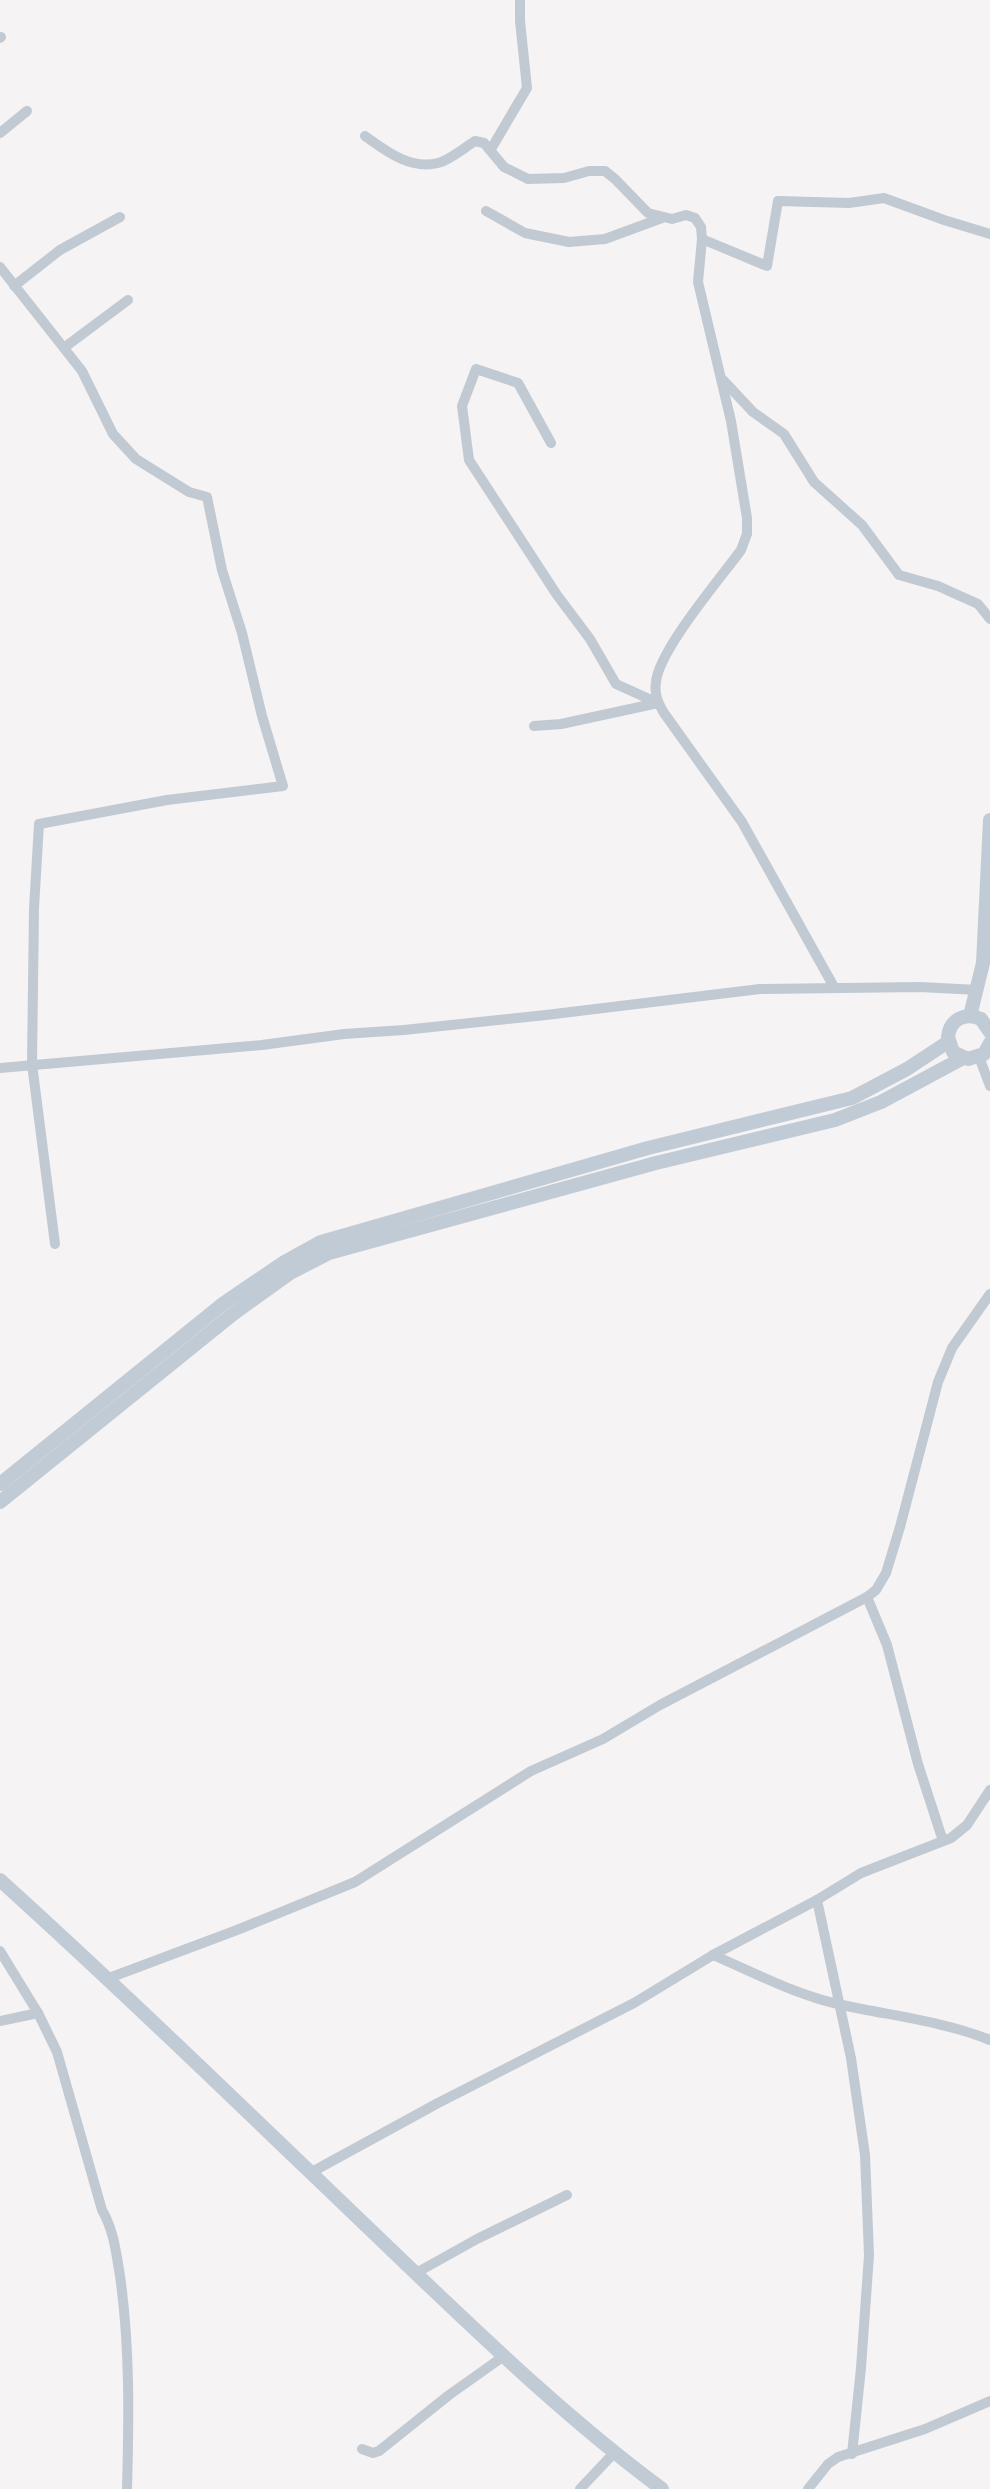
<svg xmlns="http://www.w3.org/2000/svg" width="990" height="2489" font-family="'Exo 2',sans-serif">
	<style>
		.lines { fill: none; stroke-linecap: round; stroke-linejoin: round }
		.street { stroke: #c1cad2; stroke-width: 10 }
		.secondary { stroke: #c1cbd6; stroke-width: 14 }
	</style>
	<rect width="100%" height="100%" fill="#f5f3f3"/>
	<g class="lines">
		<g class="street">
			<polyline points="0,38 1,37"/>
			<polyline points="0,133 27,111"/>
			<path d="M365,136C386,151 410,170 438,163C450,160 464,148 475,141L484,143L504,167L528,179L564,178L589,171H605L615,179L648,213L672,219L686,215L695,218L701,227L702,239L698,282L731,421L747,518V534L741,550C720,579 659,650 656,682C654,694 658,703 664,713L742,822L834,987"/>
			<polyline points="491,149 527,88 520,21 520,0"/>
			<polyline points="486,211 525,233 569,242 605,239 662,218"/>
			<polyline points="702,239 767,266 778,201 849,203 884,198 944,220 990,234"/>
			<polyline points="0,267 82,371 113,434 136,459 189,492 207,497 222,570 242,633 262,716 283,786 167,800 39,824 34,908 32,1064 55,1244"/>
			<polyline points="14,286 60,250 120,217"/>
			<polyline points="65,347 128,300"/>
			<polyline points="723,380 753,412 784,434 814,482 862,525 899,575 938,586 978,604 990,619"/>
			<polyline points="534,726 561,724 658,703 616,684 590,639 557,595 469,460 462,406 476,369 518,383 551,443"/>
			<polyline points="979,1057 990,1086"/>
			<polyline points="0,1068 262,1045 344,1034 404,1030 546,1015 760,989 920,987 978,990"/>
			<polyline points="867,1597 887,1645 918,1764 943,1841"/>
			<polyline points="817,1900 851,2058 865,2155 869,2255 861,2368 852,2454"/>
			<path d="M0,1951L38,2013L57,2052L102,2210C114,2231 116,2252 120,2276C130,2346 129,2418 127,2489"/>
			<path d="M713,1955C755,1973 798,1996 842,2005C892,2016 943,2021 990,2040"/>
			<polyline points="109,1978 237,1930 355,1882 531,1771 603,1739 660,1705 867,1597 876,1590 886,1573 900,1527 938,1382 952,1348 990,1294"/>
			<polyline points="0,2021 38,2013"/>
			<polyline points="310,2173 438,2103 634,2003 713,1955 817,1900 861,1873 951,1838 967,1825 990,1790"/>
			<polyline points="416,2273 477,2239 567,2195"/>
			<polyline points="362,2449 373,2453 379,2451 449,2395 504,2356"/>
			<polyline points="580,2489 614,2453"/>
			<polyline points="808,2489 828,2464 838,2457 925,2429 990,2401"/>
		</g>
		<g class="secondary">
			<polyline points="970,1016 983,963 990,820"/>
			<path d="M990,1032L981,1019C965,1012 950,1019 948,1037L953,1052L968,1059L984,1054L990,1043"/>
			<polyline points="0,1484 224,1303 283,1263 321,1242 648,1148 852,1098 907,1069 948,1042"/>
			<polyline points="0,1502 233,1314 290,1273 329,1253 656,1163 835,1120 881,1102 963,1058"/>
			<path d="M0,1880C138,2005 271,2135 406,2264C488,2342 570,2421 662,2489"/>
		</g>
	</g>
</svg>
